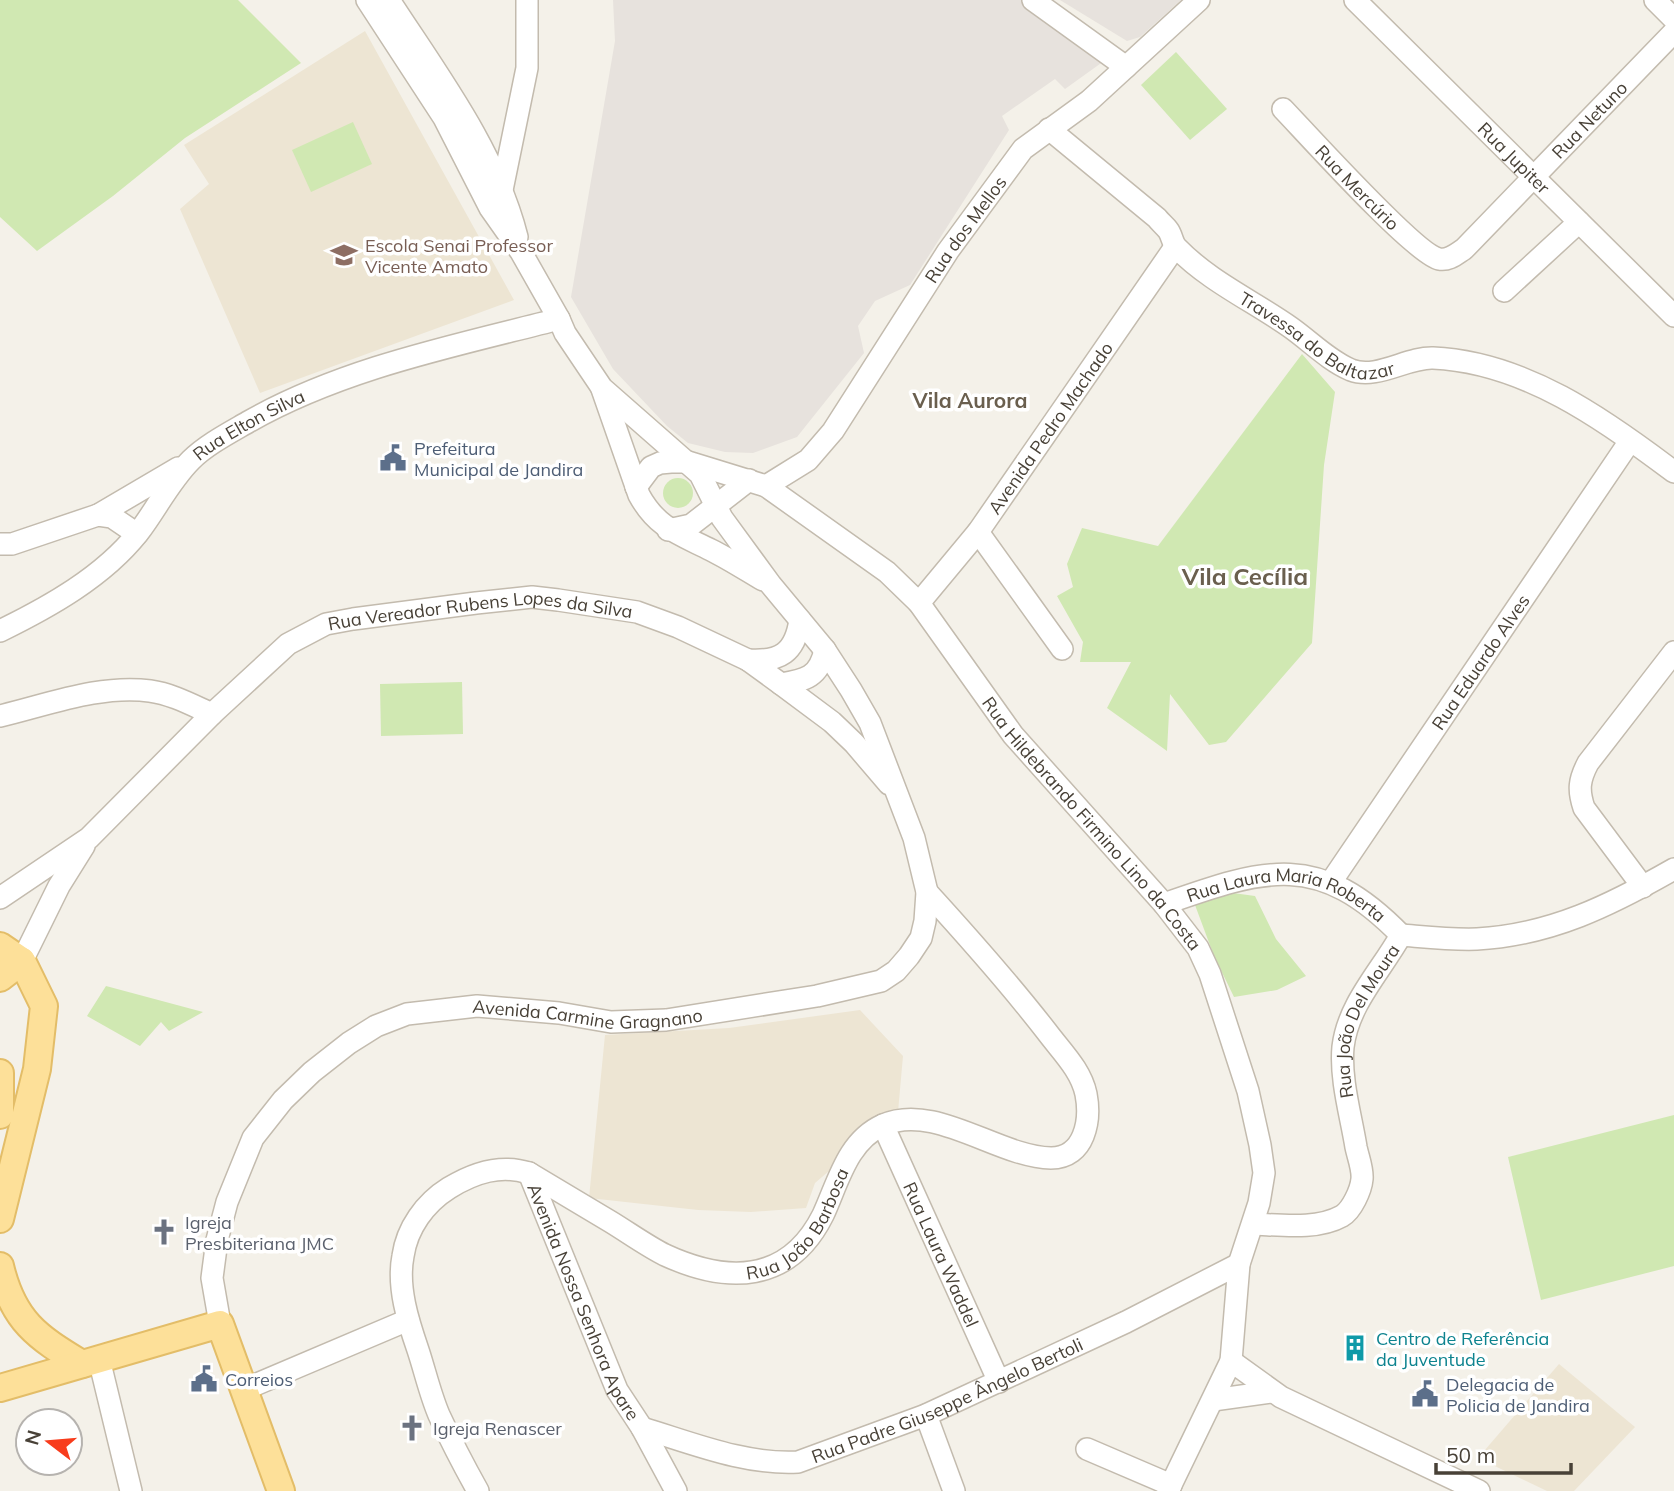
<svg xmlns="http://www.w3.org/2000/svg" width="1674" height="1491" font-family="Mulish,sans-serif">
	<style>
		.industrial { fill: #e7e2dd }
		.education { fill: #ede5d3 }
		.green { fill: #d0e8b2 }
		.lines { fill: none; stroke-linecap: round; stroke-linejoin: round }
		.minor-casing { stroke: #c3bbae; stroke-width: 24 }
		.major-casing { stroke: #e3bd68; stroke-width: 30 }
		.minor { stroke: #fff; stroke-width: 21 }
		.major { stroke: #fde099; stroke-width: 26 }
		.labels { text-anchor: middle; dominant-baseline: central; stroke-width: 7; stroke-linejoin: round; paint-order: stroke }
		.street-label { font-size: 18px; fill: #484137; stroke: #fff }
		.education-label { font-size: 18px; fill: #785e54; stroke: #fff; text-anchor: start }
		.service-label { font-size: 18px; fill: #4e5e75; stroke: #fff; text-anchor: start }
		.worship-label { font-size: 18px; fill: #5b616d; stroke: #fff; text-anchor: start }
		.culture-label { font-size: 18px; fill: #0d838f; stroke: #fff; text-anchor: start }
		.quarter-label { font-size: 21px; font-weight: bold; fill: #6a5f4e; stroke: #fff }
		.district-label { font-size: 24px; font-weight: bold; fill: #6a5f4e; stroke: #fff }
	</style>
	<rect width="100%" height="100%" fill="#f4f1e9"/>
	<g class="industrial">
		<polygon points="613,0 1021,0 1032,13 1104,61 1065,89 1055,79 1002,116 1009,130 910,285 875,301 858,326 864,353 797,437 753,453 725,452 688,443 667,426 613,369 571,297 615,41"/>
		<polygon points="1060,0 1181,0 1140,37 1127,41"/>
	</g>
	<g class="education">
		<polygon points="365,31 514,300 260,393 180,209 209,184 184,145"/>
		<polygon points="860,1010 903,1056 898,1112 815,1183 806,1208 751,1212 698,1210 589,1198 605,1035 729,1028"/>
		<polygon points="1559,1364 1635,1427 1574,1491 1547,1491 1478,1458"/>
	</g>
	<g class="green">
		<polygon points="0,0 238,0 301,63 185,138 113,196 37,251 0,217"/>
		<polygon points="1176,52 1227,109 1190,140 1141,85"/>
		<polygon points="353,122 372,164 311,192 292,150"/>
		<polygon points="1302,354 1335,392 1324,465 1312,643 1226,742 1209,745 1170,694 1167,751 1107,708 1131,662 1080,662 1083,642 1057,596 1073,587 1067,564 1082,528 1158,546"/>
		<circle cx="678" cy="493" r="15"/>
		<polygon points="462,682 463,734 381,736 380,684"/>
		<polygon points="1233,893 1255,896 1276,939 1306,976 1277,990 1234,997 1214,956 1195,905"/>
		<polygon points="106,986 203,1012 169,1031 161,1022 140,1046 87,1016"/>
		<polygon points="1674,1115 1674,1266 1541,1300 1508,1157"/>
	</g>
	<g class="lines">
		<g class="minor-casing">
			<g id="minor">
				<path d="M389,0C437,74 495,150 517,237"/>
				<polyline points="1033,0 1126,67"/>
				<path id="s1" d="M1355,0L1674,316"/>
				<polyline points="1655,0 1674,19"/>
				<path id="s2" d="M1283,109C1307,134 1415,254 1439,259C1449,261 1456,254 1464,249L1674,32"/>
				<path id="s3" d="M1049,129L1157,218C1160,222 1165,226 1168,230C1172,235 1172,243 1177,248C1209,281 1253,301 1290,327C1310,341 1328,360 1351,370C1377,380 1407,357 1433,358C1524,362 1604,419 1674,472"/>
				<polyline points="499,194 502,190 527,68 527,0"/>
				<polyline points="1504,291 1579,222"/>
				<path d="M602,389L639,495C657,528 679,534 711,550C729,559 746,570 763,580"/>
				<path id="s4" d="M766,486L808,460L833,431L948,251L1023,149L1089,101L1199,0"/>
				<path id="s5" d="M636,487L651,467L660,463L671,462H688L766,486L887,572L919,603L1013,735L1164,904L1198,948L1210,974L1248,1091L1260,1145L1264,1173L1259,1203L1239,1264L1231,1361L1168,1491"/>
				<polyline points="98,515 178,468"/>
				<polyline points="668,530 691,525 749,480"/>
				<polyline points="978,532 1062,649"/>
				<polyline points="0,544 12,544 98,515 112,517 137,534"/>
				<path id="s6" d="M919,603L978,532L1175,247"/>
				<path id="s7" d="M0,631C49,607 103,577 138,533C156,510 169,482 191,460C206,445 229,433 248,422C343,368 454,346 559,319"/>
				<path d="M748,660C780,662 795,653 800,620"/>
				<path d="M781,684C806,680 819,677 825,650"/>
				<path d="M0,716C47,705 101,684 150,691C172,694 192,705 212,714"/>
				<path id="s8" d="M1331,882L1630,441"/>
				<path d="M1643,887L1584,808C1578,790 1579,780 1588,763L1674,652"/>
				<path id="s9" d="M0,898L89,838L212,714L288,644L326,624L353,619L476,603L532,597L558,600L637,612L678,627L748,660L781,684L832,722L854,743L889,784"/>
				<path id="s10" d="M1164,904C1266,868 1319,851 1401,935"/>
				<path d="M1401,935C1426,937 1452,940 1477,939C1551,935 1611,905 1674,869"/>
				<polyline points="22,961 59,886 84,846"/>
				<path id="s11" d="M883,1125L999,1382"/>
				<path id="s12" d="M529,1173L617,1390L642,1428L676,1491"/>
				<path id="s13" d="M1253,1224C1281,1225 1317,1230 1342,1216C1352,1210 1361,1190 1362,1179C1363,1169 1358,1157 1356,1147C1351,1116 1340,1079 1343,1047C1348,1004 1381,971 1401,935"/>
				<path id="s14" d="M220,1324L212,1278L217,1240L227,1202L253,1138L283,1100L312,1072L349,1043L376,1026L407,1014L477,1006L559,1013L611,1022L666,1020L817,996L881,981L896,971L909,956L921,938L925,921L927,892L914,838L870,723L851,690L825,650L771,585L722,518L700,474L602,388L565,333L559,319L521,252L490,208L444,118L367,0"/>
				<polyline points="99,1359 131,1491"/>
				<polyline points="1231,1361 1281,1397 1479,1491"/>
				<polyline points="243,1390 408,1320"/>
				<polyline points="1213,1400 1271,1392"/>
				<polyline points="926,1415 954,1491"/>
				<path id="s15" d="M642,1428C692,1443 745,1465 798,1462L926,1415L1126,1322L1239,1264"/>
				<polyline points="1087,1449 1171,1485"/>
				<path id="s16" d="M478,1491C464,1466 451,1441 439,1415C430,1394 425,1371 418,1350C408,1321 397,1287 403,1256C407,1228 425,1203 449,1188C475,1172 501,1164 529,1173C557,1190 584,1206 611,1222C629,1233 647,1246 665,1255C728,1284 789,1283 823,1215C838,1183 847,1141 883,1125C935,1102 998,1157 1051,1158C1085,1158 1091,1120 1086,1094C1081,1070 1062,1052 1047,1032C1009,983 969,938 927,892"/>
			</g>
		</g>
		<g class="major-casing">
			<g id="major">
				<polyline points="0,946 22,961 44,1006 37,1069 0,1219"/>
				<polyline points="0,978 22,961"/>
				<polyline points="0,1073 0,1115"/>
				<path d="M0,1266C13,1321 37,1337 82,1364"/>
				<polyline points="0,1388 220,1324 281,1491"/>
			</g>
		</g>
		<use href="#minor" class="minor"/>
		<use href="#major" class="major"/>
	</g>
	<defs>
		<g id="university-bare" transform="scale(2.1)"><path d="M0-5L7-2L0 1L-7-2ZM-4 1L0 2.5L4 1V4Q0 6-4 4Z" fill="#8d6e63" stroke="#fff" stroke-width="2.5" paint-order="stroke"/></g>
		<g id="civic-bare" transform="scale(2.1)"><path d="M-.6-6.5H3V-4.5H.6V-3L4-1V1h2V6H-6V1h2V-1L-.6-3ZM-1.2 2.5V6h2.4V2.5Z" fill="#5c6f8a" stroke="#fff" stroke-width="2.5" paint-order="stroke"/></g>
		<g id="church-bare" transform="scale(2.1)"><path d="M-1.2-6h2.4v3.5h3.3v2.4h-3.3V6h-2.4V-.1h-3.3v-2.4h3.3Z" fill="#6b7280" stroke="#fff" stroke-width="2.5" paint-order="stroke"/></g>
		<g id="building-bare" transform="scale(2.1)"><path d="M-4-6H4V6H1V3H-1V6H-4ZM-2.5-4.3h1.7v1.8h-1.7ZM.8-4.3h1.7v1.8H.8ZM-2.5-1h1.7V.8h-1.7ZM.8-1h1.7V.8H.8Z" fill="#0f9aa8" stroke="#fff" stroke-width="2.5" paint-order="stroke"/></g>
	</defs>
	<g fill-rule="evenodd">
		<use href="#university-bare" x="344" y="255"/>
		<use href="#civic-bare" x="393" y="458"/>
		<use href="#church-bare" x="164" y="1232"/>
		<use href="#building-bare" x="1355" y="1348"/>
		<use href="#civic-bare" x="204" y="1379"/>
		<use href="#civic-bare" x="1425" y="1394"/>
		<use href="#church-bare" x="412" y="1428"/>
	</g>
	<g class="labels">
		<g class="street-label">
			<text stroke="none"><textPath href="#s2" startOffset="425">Rua Netuno</textPath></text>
			<text stroke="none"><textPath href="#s1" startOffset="224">Rua Jupiter</textPath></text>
			<text stroke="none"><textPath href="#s2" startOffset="108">Rua Mercúrio</textPath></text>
			<text stroke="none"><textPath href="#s4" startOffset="329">Rua dos Mellos</textPath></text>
			<text stroke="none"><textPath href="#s3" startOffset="345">Travessa do Baltazar</textPath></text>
			<text stroke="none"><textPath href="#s7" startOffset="329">Rua Elton Silva</textPath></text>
			<text stroke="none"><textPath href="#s6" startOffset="219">Avenida Pedro Machado</textPath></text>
			<text stroke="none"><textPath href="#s9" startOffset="584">Rua Vereador Rubens Lopes da Silva</textPath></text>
			<text stroke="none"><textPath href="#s8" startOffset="266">Rua Eduardo Alves</textPath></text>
			<text stroke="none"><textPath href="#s5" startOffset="618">Rua Hildebrando Firmino Lino da Costa</textPath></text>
			<text stroke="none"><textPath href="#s10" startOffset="130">Rua Laura Maria Roberta</textPath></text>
			<text stroke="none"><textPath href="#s14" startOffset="576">Avenida Carmine Gragnano</textPath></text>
			<text stroke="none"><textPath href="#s13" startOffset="299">Rua João Del Moura</textPath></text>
			<text stroke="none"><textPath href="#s16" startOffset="737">Rua João Barbosa</textPath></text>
			<text stroke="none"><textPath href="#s11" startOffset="142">Rua Laura Waddel</textPath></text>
			<text stroke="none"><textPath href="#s12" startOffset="140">Avenida Nossa Senhora Apare</textPath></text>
			<text stroke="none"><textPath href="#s15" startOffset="322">Rua Padre Giuseppe Ângelo Bertoli</textPath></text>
		</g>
		<g class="education-label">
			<text x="365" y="245">Escola Senai Professor<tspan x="365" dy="21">Vicente Amato</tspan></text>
		</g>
		<g class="service-label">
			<text x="414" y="448">Prefeitura<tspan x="414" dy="21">Municipal de Jandira</tspan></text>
			<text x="225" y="1379">Correios</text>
			<text x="1446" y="1384">Delegacia de<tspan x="1446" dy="21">Policia de Jandira</tspan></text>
		</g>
		<g class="worship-label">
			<text x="185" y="1222">Igreja<tspan x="185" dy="21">Presbiteriana JMC</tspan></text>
			<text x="433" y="1428">Igreja Renascer</text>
		</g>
		<g class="culture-label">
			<text x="1376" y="1338">Centro de Referência<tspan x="1376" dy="21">da Juventude</tspan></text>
		</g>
		<g class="quarter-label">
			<text x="970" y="400">Vila Aurora</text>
		</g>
		<g class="district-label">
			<text x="1245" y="576">Vila Cecília</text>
		</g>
	</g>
	<g transform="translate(49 1442) rotate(286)"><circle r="33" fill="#ffffff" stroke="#b6b3af" stroke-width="2"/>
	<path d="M0-5L12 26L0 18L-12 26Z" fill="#f83c1c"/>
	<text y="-10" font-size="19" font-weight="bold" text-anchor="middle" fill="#484137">N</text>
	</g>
	<path d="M1436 1463v10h135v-10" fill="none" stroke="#484137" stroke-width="3.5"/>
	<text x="1446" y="1463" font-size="21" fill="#484137" stroke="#ffffff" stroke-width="5" paint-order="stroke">50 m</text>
</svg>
